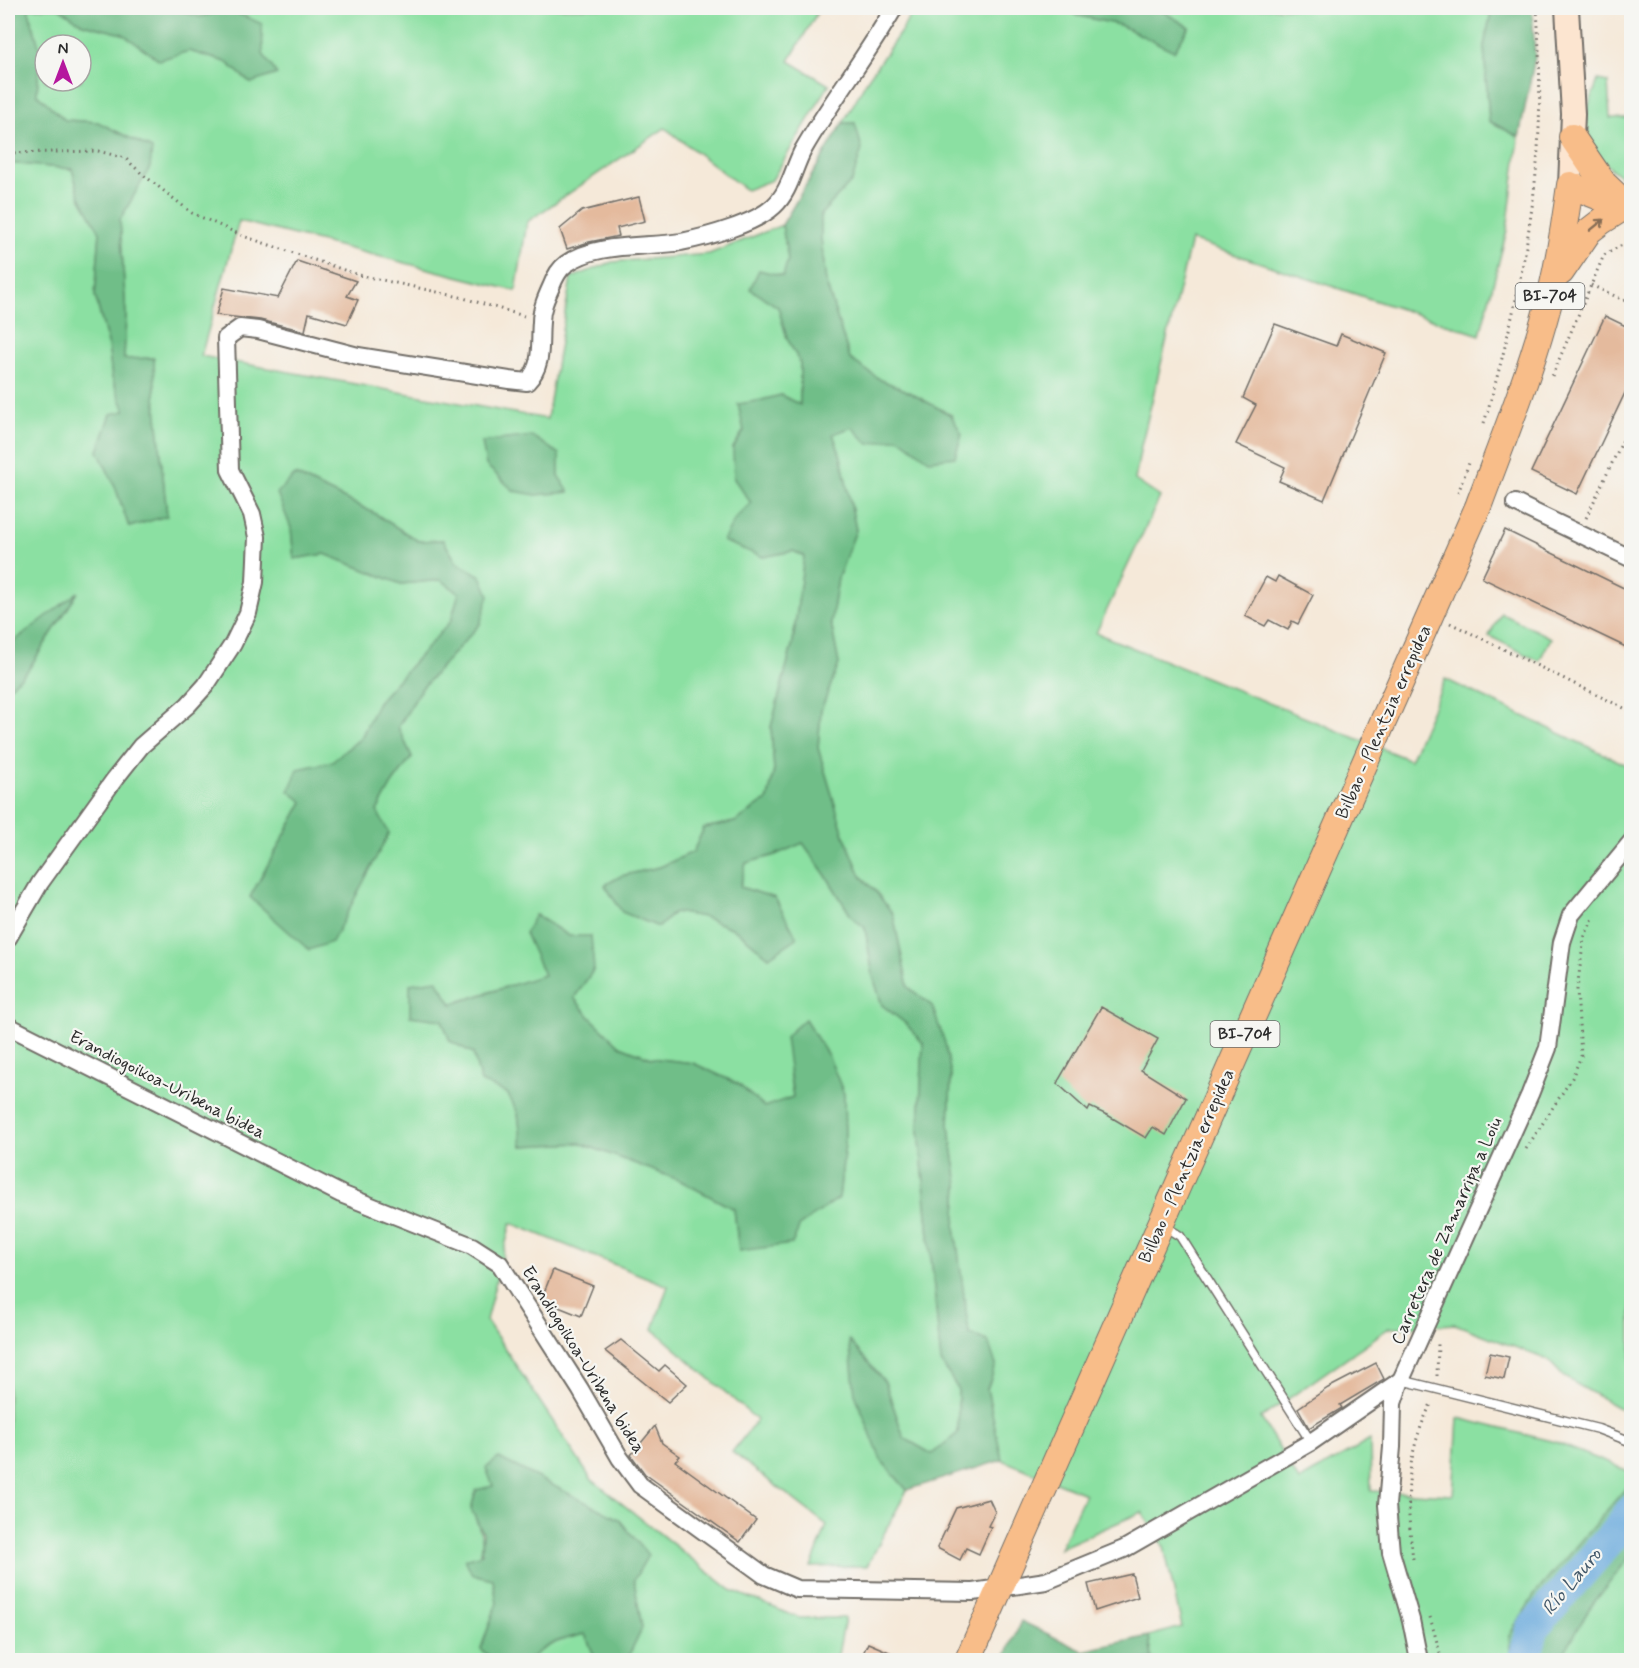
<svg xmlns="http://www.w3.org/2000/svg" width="1639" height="1668" font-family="Mynerve,sans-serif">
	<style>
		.green { fill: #8be0a2; stroke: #5b8666; stroke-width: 1.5; fill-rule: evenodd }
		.forest { fill: #70be88; stroke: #4e745a; stroke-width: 1.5 }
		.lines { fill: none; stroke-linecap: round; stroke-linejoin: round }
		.river { stroke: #6aaadd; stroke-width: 33 }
		.building { fill: #e4ba9d }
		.lane-casing { stroke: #726e68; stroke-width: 11 }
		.street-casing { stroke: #726e68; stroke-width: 20 }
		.secondary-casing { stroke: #726e68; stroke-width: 26 }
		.primary-casing { stroke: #726e68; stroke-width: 28 }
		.path { stroke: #726e68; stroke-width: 3; stroke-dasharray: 1.5 4.5; stroke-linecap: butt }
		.lane { stroke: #fff; stroke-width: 8 }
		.street { stroke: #fff; stroke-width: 16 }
		.secondary { stroke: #fce5d0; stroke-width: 22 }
		.primary { stroke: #f8bd89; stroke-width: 26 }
		.oneway { stroke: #876d55 }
		.labels { text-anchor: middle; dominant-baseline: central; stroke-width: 4.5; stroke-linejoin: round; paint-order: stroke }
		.shield { fill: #f6f6f2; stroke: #686867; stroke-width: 1.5 }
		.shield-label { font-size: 16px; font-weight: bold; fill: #2b2b2b }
		.street-label { font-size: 18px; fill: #2b2b2b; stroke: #f6f6f2 }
		.water-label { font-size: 20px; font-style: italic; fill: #415769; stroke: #f6f6f2 }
	</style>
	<rect width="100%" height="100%" fill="#f6f6f2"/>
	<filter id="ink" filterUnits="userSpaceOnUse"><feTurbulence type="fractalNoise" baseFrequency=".0167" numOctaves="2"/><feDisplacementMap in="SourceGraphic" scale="12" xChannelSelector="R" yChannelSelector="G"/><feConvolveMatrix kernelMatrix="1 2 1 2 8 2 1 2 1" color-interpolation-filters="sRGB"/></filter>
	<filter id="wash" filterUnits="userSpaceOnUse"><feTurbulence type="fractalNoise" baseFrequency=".008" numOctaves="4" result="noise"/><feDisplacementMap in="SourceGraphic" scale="24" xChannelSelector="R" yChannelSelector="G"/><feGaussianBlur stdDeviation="1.35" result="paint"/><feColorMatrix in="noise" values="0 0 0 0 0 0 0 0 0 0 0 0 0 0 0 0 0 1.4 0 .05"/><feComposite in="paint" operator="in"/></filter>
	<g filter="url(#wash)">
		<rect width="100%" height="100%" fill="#f5e9d9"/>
		<g class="green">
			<path d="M28,8H59L83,24L123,34L159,59L189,51L226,62L251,83L228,9L200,17L171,8H820L789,61L829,85L772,180L746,190L665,128L527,222L516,291L239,221L201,356L547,419L571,278L612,262L709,254L782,225L788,259L778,307L787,338L800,363V405L781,395L762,400L733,448L751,503L735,519L763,557L793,551L804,556L793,642L771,727L774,770L768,799L735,822L704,828L693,852L660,867L621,876L605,885L622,912L659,927L674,912L704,917L736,930L769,957L775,898L740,887L746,863L775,855L803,842L829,880L851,916L865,928L873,976L882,1005L905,1023L923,1043L919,1130L941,1362L958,1389V1433L932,1454L904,1438L885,1382L874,1440L881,1460L907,1490L867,1566L811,1567L827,1525L732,1452L757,1420L653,1329L668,1286L511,1223L486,1320L591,1479L731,1590L799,1618H845L837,1660H629L630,1653L642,1628L634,1580L494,1487L471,1509C485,1538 486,1544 473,1574L493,1579L497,1603L481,1648L493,1660H8V689L28,670L77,594L8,646V163L72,169L80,197L100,232L95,296L108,343L112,378L126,411L98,451L115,486L129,527L167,515L155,396L154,358L124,359L126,315L120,220L150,167L98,122L65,120L37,94L40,50ZM45,45H81V81H45ZM506,440L558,454L559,477L482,442ZM295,475L374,513L418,541L443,540L457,563L481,576L480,624L422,688L398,727L412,757L392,784L377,811L250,897L303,802L331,762L361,738L378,702L451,621L459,593L441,580L401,584L325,554L294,559L291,528ZM536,915L569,936L594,969L574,998L590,1017L620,1046L651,1058L693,1063L738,1084L764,1107L793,1097L789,1072L844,1094L845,1143L839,1198C808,1219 776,1244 739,1251L734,1209L679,1180L580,1143L522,1146L518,1113L507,1093L481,1082L473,1053L450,1041L442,1020L451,1004L545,975L536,954Z"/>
			<polygon points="914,8 1067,8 1076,15 1120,25 1174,50 1189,27 1157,8 1492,8 1484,46 1489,121 1519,137 1507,230 1480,335 1191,240 1141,446 1135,480 1160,497 1096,633 1410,760 1445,679 1631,767 1631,1415 1564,1377 1548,1360 1455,1324 1389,1328 1261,1418 1299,1481 1370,1440 1371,1491 1453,1495 1458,1418 1555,1442 1631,1472 1631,1482 1509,1636 1511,1660 1152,1660 1149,1636 1182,1627 1164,1547 1142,1512 1060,1548 1085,1494 1002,1460 987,1389 996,1365 969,1334 963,1298 955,1227 958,1185 949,1126 951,1075 932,1006 908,987 893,914 876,892 861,876 844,835 818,748 821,710 839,664 831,623 838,578 856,530 841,457 833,434 852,427 869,444 899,438 951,415 905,390 881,380 850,359 826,283 821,238 821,214 852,181 855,123 843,123 867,80 902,30"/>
			<path d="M1598,80L1608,82L1610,118H1631V183C1605,167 1581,145 1587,112C1589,101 1595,90 1598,80Z"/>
			<polygon points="1501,613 1551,638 1539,661 1489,636"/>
			<polygon points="1627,1560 1631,1563 1631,1660 1560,1660 1589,1608"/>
			<path d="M585,1634L596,1660H529C546,1644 563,1639 585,1634Z"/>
		</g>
		<g class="forest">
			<polygon points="8,8 28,8 40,50 37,94 65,120 98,122 152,149 150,167 120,220 126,315 124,359 154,358 155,396 167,516 129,527 115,486 98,451 111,414 125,411 112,378 108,343 95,296 100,232 80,197 72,169 8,163"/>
			<polygon points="59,8 171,8 200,17 228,9 262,24 263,54 277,74 251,83 226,62 189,51 159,60 123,34 83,24"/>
			<polygon points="1067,8 1157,8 1189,27 1174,51 1120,25 1075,15"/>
			<polygon points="1492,8 1532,8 1535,57 1519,137 1489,121 1484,46"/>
			<polygon points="843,123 855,123 862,149 852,181 821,214 821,238 826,283 850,359 881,380 905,390 951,415 962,434 955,457 929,460 899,438 869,444 852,427 833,434 841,457 856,530 838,578 831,623 839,664 821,710 818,748 844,835 861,876 876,892 893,914 908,987 932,1006 945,1043 951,1075 949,1126 958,1185 955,1227 969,1334 988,1341 996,1365 987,1389 1002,1460 907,1490 881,1460 855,1394 849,1340 885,1382 904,1438 932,1454 958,1433 958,1389 941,1362 919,1130 923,1043 905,1023 882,1005 873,976 865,928 851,916 829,880 803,843 775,855 746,863 740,887 775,898 797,938 769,957 736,930 704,917 674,912 659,927 622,912 605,885 621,876 660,867 693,852 704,828 735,822 768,799 774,770 771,727 793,642 804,556 793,551 763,557 723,541 735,519 751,503 734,479 733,448 744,431 738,404 762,400 781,395 800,405 800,363 787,338 778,307 750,289 759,270 783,276 788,259 782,225"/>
			<polygon points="532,436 559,454 559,477 569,492 536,495 514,491 486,465 482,442"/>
			<polygon points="295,475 374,513 418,541 443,540 457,563 481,576 489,595 480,624 422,688 398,727 412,757 392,784 377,811 389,833 332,942 309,950 250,897 303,802 289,791 298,769 331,762 361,738 378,702 451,621 459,593 441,580 401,584 325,554 294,559 291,528 277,493"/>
			<polygon points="78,592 28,670 8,689 8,646"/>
			<polygon points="535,915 569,936 591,936 594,969 574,998 590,1017 620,1046 651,1058 693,1063 738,1084 764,1107 793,1097 785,1037 805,1019 829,1057 844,1094 845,1143 839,1198 800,1225 792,1244 739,1251 734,1209 679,1180 580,1143 522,1146 518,1113 507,1093 481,1082 473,1053 450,1041 442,1020 410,1016 410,984 437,980 452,1004 544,975 525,933"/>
			<path d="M499,1458L619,1519L648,1555L634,1580L642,1628L630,1653L629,1660H596L585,1634C561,1639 547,1643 529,1660H493L481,1649L497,1603L493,1579L472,1574L465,1559L482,1554L483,1533L471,1509L476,1490L493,1486L486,1468Z"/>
			<polygon points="1631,1482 1631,1550 1627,1560 1589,1609 1560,1660 1511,1660 1509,1636 1535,1594"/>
			<polygon points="1021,1621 1083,1651 1149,1636 1152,1660 1004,1660"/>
		</g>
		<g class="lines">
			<polyline class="river" points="1527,1660 1525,1657 1533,1628 1622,1525 1632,1510"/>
		</g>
		<g id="blocks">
			<g class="building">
				<polygon points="639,197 645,221 617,228 619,236 589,242 567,249 560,229 582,211"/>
				<polygon points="297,261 356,281 347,296 358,300 347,324 309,313 305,331 260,320 216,315 224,288 278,298"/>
				<polygon points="1605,316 1632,329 1632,378 1577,494 1531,472"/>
				<polygon points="1275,324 1336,346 1341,334 1386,353 1324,500 1279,481 1285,467 1236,444 1256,405 1243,398"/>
				<polygon points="1505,530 1632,592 1632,650 1482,578"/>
				<polygon points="1278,576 1313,595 1298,624 1292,621 1288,630 1269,620 1265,626 1245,616 1266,577 1275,582"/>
				<polygon points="1101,1007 1158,1039 1141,1070 1186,1098 1166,1135 1153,1127 1146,1138 1109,1116 1090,1107 1088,1111 1057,1083"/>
				<polygon points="553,1270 593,1286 581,1316 541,1300"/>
				<polygon points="621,1340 659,1371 665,1365 687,1384 668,1402 605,1351"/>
				<polygon points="1490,1353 1509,1357 1504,1379 1485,1375"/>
				<polygon points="1376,1363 1384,1379 1340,1405 1342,1408 1309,1428 1298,1408 1328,1388"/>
				<polygon points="655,1426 662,1443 680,1456 675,1461 756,1520 740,1542 645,1474 631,1455"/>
				<polygon points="989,1499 995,1512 988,1526 991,1527 979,1554 966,1548 960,1560 937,1548 956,1508"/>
				<polygon points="1132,1574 1138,1597 1095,1611 1088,1584"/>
				<polygon points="868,1643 908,1660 860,1660"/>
			</g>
		</g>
	</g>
	<g filter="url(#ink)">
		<use href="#blocks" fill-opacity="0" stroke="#726e68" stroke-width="1.5"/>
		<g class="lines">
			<g class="lane-casing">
				<g id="lane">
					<polyline points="1164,1226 1180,1236 1311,1442"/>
					<polyline points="1401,1380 1598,1429 1632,1442"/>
				</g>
			</g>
			<g class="street-casing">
				<g id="street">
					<polyline points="1515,503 1632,559"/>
					<path d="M8,938L40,883L114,780L141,746L188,705L206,685L233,644L248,613L255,582L257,537L252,514L230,470L226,338L240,328L258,330L358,356L509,380L527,382C544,365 539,343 541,322C541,309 546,298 551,287C554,279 559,269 566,264C596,242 645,248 681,242C706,237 755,224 774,206C790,191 793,169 803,150C831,101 866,57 894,8"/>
					<polyline points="8,1026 341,1194 472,1246 500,1264 580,1389 620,1458 640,1485 764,1575 797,1589 973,1592 1046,1581 1124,1549 1311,1442 1401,1380"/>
					<polyline points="1419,1660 1411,1620 1391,1552 1387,1505 1392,1447 1393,1403 1401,1380 1530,1094 1548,1048 1562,942 1571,915 1632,841"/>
				</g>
			</g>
			<g class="secondary-casing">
				<polyline id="secondary" points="1567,8 1573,114 1570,185"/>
			</g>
			<g class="primary-casing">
				<g id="primary">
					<polyline points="1572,137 1604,184 1622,201"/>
					<polyline points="1561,272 1589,231 1602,221 1624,207"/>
					<path d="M968,1660L1478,507C1501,445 1526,384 1544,320C1557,276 1564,230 1570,185L1632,210"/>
				</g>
			</g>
			<g class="path">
				<polyline points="8,153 98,151 125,158 141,173 192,213 243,236 359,275 460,297 524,316"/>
				<polyline points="1591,285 1632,304"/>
				<polyline points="1552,376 1604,255 1620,246 1632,244"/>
				<path d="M1484,423C1509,339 1529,251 1537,163C1541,112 1540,59 1537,8"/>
				<polyline points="1458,493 1469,463"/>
				<polyline points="1586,518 1632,421"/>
				<polyline points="1450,623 1632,712"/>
				<polyline points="1526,1149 1572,1078 1581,1056 1577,989 1584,938 1594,916"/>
				<polyline points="1437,1376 1438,1344"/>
				<path d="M1413,1559C1406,1500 1404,1456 1432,1402"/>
				<polyline points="1430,1617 1440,1653 1439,1660"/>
			</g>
			<use href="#lane" class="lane"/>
			<use href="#street" class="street"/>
			<use href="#secondary" class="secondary"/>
			<use href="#primary" class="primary"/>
		</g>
		<defs><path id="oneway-shaft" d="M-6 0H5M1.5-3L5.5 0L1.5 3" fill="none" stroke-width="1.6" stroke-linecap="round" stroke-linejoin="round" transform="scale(1.5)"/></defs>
		<use class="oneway" href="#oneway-shaft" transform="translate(1597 225) rotate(-39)"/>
	</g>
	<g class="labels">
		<g class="shield">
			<rect x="1515.5" y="283" width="69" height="26" rx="4.5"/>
			<rect x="1210.5" y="1021" width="69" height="26" rx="4.5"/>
		</g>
		<g class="shield-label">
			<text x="1550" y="296">BI-704</text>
			<text x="1245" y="1034">BI-704</text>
		</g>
		<g class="street-label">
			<text transform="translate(1384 722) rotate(-66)">Bilbao - Plentzia errepidea</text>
			<text transform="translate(167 1085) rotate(27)">Erandiogoikoa-Uribena bidea</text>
			<text transform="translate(1187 1166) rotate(-66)">Bilbao - Plentzia errepidea</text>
			<text transform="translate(1447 1231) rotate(-66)">Carretera de Zamarripa a Loiu</text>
			<text transform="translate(583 1360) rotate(58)">Erandiogoikoa-Uribena bidea</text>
		</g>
		<g class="water-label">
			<text transform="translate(1572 1582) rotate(-50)">Río Lauro</text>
		</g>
	</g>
	<rect width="1639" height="1668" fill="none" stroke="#f6f6f2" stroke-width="30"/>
	<g transform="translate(63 63)"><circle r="28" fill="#f6f6f2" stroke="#a5a5a2" stroke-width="1.5"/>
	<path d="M0-4.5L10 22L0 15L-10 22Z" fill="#b5179e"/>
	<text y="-9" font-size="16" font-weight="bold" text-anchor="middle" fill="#2b2b2b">N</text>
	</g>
</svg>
